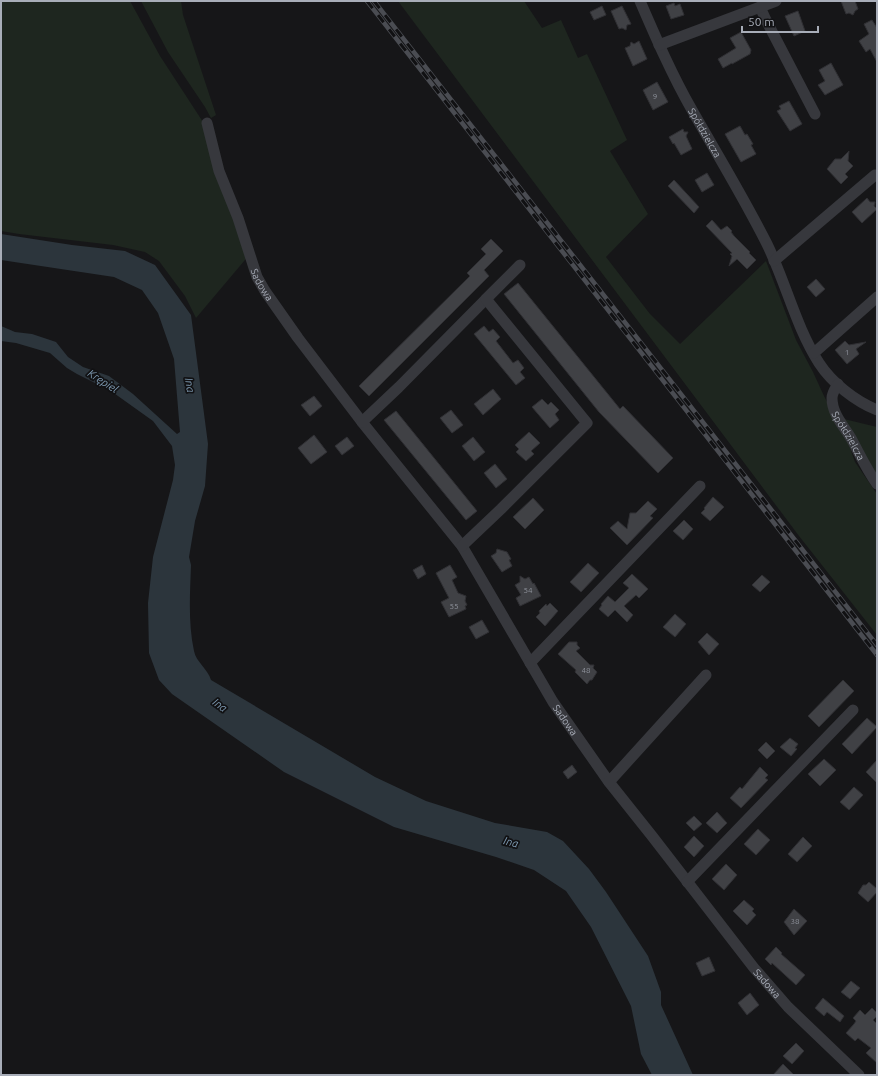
<svg xmlns="http://www.w3.org/2000/svg" width="878" height="1076" font-family="Ubuntu,sans-serif">
	<style>
		.green { fill: #1e261f }
		.water { fill: #2c353c }
		.building { fill: #404145; stroke: #303034 }
		.lines { fill: none; stroke-linecap: round; stroke-linejoin: round }
		.minor { stroke: #37383d; stroke-width: 11 }
		.rail-casing { stroke: #4a4c52; stroke-width: 4.5 }
		.rail { stroke: #111113; stroke-width: 3; stroke-dasharray: 9; stroke-linecap: butt }
		.labels { text-anchor: middle; dominant-baseline: central; stroke-width: 3.5; stroke-linejoin: round; paint-order: stroke }
		.number-label { font-size: 8px; fill: #8e929b }
		.street-label { font-size: 10px; fill: #a8adb8; stroke: #111113 }
		.water-label { font-size: 11px; font-style: italic; fill: #7f9bb3; stroke: #111113 }
	</style>
	<rect width="100%" height="100%" fill="#161618"/>
	<g class="green">
		<polygon points="1,1 130,1 160,56 203,122 250,254 196,318 185,296 159,261 145,252 113,245 19,234 1,231"/>
		<polygon points="141,1 181,1 183,15 216,115 211,118 205,107 168,52"/>
		<polygon points="398,1 524,1 542,28 561,20 578,58 587,54 627,140 610,151 648,214 606,257 650,314 680,344 766,261 796,340 813,372 824,396 848,442 855,462 877,494 877,635 799,536"/>
		<polygon points="844,419 877,427 877,477"/>
	</g>
	<path class="water" d="M1,234L72,245L125,251L155,265L191,315L208,444L205,486L195,521L189,557L191,565C190,594 188,623 194,651C196,662 208,669 211,680L375,777L426,801L495,823L547,832L563,841L589,869L606,892L648,956L661,992V1005L693,1075H652L641,1054L631,1006L591,927L566,891L534,870L496,857L394,827L284,772L172,694L159,680L149,653L148,603L153,557L173,480L175,465L172,446L153,421L111,391L77,374L67,368L50,353L16,343L1,341V326L15,332L32,334L56,342L68,357L83,367L109,376L133,394L177,434L180,432L174,359L158,313L142,290L114,277L1,260Z"/>
	<g class="building">
		<polygon points="841,1 855,1 858,9 855,11 853,15 849,13 846,14"/>
		<polygon points="674,3 675,6 680,4 684,15 671,19 666,6"/>
		<polygon points="602,6 606,15 594,20 590,12"/>
		<polygon points="622,6 631,24 627,25 626,30 622,28 619,29 611,11"/>
		<polygon points="798,11 805,31 794,36 785,16"/>
		<polygon points="872,20 877,28 877,62 870,49 866,52 859,41 869,34 864,24"/>
		<polygon points="741,32 751,50 750,54 732,64 732,63 723,68 718,59 736,48 730,38"/>
		<polygon points="639,41 647,59 633,66 625,48 630,46 631,42 634,44"/>
		<polygon points="831,63 843,85 825,95 818,85 825,81 819,70"/>
		<polygon points="657,82 668,102 653,110 643,90"/>
		<polygon points="789,101 802,124 790,131 777,111 781,109 779,106"/>
		<polygon points="740,126 745,135 747,134 753,144 751,145 756,154 741,162 725,134"/>
		<polygon points="683,129 684,132 688,132 686,136 692,149 681,155 674,143 673,144 669,137"/>
		<polygon points="849,151 848,161 853,166 845,174 848,177 841,184 827,169 835,159 841,159"/>
		<polygon points="707,173 714,185 702,192 695,180"/>
		<polygon points="674,180 699,207 694,213 668,186"/>
		<polygon points="867,198 870,202 875,202 874,206 877,209 862,223 852,212"/>
		<polygon points="712,220 721,230 727,226 732,231 731,232 734,236 750,252 749,253 756,260 747,269 737,259 729,266 732,256 730,254 732,253 706,226"/>
		<polygon points="491,239 503,251 484,270 489,276 369,396 359,386 470,276 467,273 486,254 481,249"/>
		<polygon points="816,279 825,289 816,297 807,287"/>
		<polygon points="518,283 620,409 623,406 673,458 658,473 599,412 504,294"/>
		<polygon points="484,326 489,332 493,329 500,337 496,341 513,363 518,360 524,368 520,372 525,378 516,385 474,334"/>
		<polygon points="845,341 849,345 866,342 856,349 859,354 847,364 835,350"/>
		<polygon points="493,389 501,399 483,415 474,404"/>
		<polygon points="314,396 322,406 310,416 301,405"/>
		<polygon points="542,399 548,405 551,402 559,410 555,414 559,420 550,428 532,407"/>
		<polygon points="451,410 463,425 452,433 440,418"/>
		<polygon points="396,411 477,511 466,520 384,420"/>
		<polygon points="529,432 540,443 531,451 534,454 526,461 516,452 519,449 515,445"/>
		<polygon points="314,435 327,452 311,464 298,448"/>
		<polygon points="347,437 354,446 342,455 335,446"/>
		<polygon points="473,437 485,452 474,461 462,446"/>
		<polygon points="495,464 507,479 496,488 484,473"/>
		<polygon points="713,497 724,507 710,521 701,513 705,509 704,508"/>
		<polygon points="533,498 544,510 525,529 513,517"/>
		<polygon points="648,501 657,509 650,516 653,518 627,545 610,528 618,521 627,529 630,513 636,513"/>
		<polygon points="684,520 693,529 683,540 673,531"/>
		<polygon points="497,549 507,552 511,559 509,560 512,566 502,572 491,556 496,553"/>
		<polygon points="588,563 599,573 581,592 570,582"/>
		<polygon points="422,565 426,574 418,579 413,570"/>
		<polygon points="450,565 457,577 452,580 458,593 466,596 465,601 467,605 465,606 466,609 449,617 441,602 449,598 436,573"/>
		<polygon points="632,574 648,589 639,598 636,595 624,606 633,615 627,622 615,610 608,617 599,609 602,605 601,604 608,596 615,602 629,588 623,583"/>
		<polygon points="762,575 770,582 760,592 752,585"/>
		<polygon points="520,576 525,579 529,577 533,584 534,583 541,596 520,606 516,598 521,595 515,585 520,582"/>
		<polygon points="550,603 558,611 545,626 536,617 540,613 539,611 546,604 547,606"/>
		<polygon points="675,614 686,624 675,637 663,627"/>
		<polygon points="482,620 489,632 476,639 469,627"/>
		<polygon points="707,633 719,644 709,655 698,642"/>
		<polygon points="569,642 577,642 577,645 580,648 576,651 590,665 594,665 593,668 597,672 592,680 590,680 587,684 575,672 576,670 558,654"/>
		<polygon points="843,680 854,691 819,727 808,716"/>
		<polygon points="867,718 877,727 852,754 842,744"/>
		<polygon points="790,738 798,744 795,748 797,749 791,756 780,747"/>
		<polygon points="766,742 775,751 767,759 758,750"/>
		<polygon points="824,759 836,770 820,786 808,774"/>
		<polygon points="877,760 877,783 866,772"/>
		<polygon points="572,765 577,772 568,779 563,772"/>
		<polygon points="760,767 768,775 765,778 768,780 741,808 730,798 740,787 742,789"/>
		<polygon points="854,787 863,795 849,810 840,802"/>
		<polygon points="717,812 727,823 717,833 706,823"/>
		<polygon points="694,816 702,824 694,831 686,823"/>
		<polygon points="758,829 770,840 756,855 744,844"/>
		<polygon points="694,836 704,846 694,857 684,847"/>
		<polygon points="803,837 812,846 797,862 788,854"/>
		<polygon points="726,864 737,875 724,890 712,879"/>
		<polygon points="869,882 877,889 877,892 868,902 858,893 863,885 866,885"/>
		<polygon points="744,900 754,909 752,911 756,915 747,925 733,911"/>
		<polygon points="794,909 807,921 794,935 784,922"/>
		<polygon points="776,947 782,953 781,954 805,975 796,985 772,963 771,965 765,959"/>
		<polygon points="709,957 715,971 702,976 696,963"/>
		<polygon points="851,981 860,988 850,999 841,992"/>
		<polygon points="750,993 759,1005 747,1015 738,1003"/>
		<polygon points="823,998 844,1016 840,1022 827,1012 824,1016 815,1008"/>
		<polygon points="872,1008 877,1013 877,1016 873,1020 877,1024 877,1063 866,1053 871,1048 858,1038 855,1041 846,1033 854,1024 856,1021 853,1018 860,1010 865,1015"/>
		<polygon points="796,1043 804,1051 792,1064 783,1056"/>
		<polygon points="783,1064 794,1075 773,1075"/>
	</g>
	<g class="lines">
		<g class="minor">
			<path id="s1" d="M640,1C656,38 672,75 692,110C717,154 744,198 767,244C786,283 796,327 819,363C832,383 855,401 877,410"/>
			<polyline points="760,7 765,18 815,114"/>
			<polyline points="659,45 776,1"/>
			<path id="s2" d="M207,123L219,171L238,218L257,277L265,291L298,338L362,422L462,546L553,702L609,782L652,836L754,968L788,1007L859,1075"/>
			<polyline points="774,261 875,175"/>
			<polyline points="814,353 877,297"/>
			<path id="s3" d="M838,384C835,389 832,393 832,398C832,415 845,427 852,440C860,455 867,470 877,484"/>
			<polyline points="362,422 399,387 486,299"/>
			<polyline points="462,546 501,509 587,423 486,299 520,265"/>
			<polyline points="530,663 700,486"/>
			<polyline points="609,782 706,675"/>
			<polyline points="687,882 853,710"/>
		</g>
		<g class="rail-casing">
			<g id="rail">
				<polyline points="367,1 877,655"/>
				<polyline points="374,1 877,645"/>
			</g>
		</g>
		<use href="#rail" class="rail"/>
	</g>
	<g class="labels">
		<g class="number-label">
			<text x="655" y="96">9</text>
			<text x="847" y="352">1</text>
			<text x="528" y="590">54</text>
			<text x="454" y="606">55</text>
			<text x="586" y="670">48</text>
			<text x="795" y="921">38</text>
		</g>
		<g class="street-label">
			<text stroke="none"><textPath href="#s1" startOffset="147">Spółdzielcza</textPath></text>
			<text stroke="none"><textPath href="#s2" startOffset="171">Sadowa</textPath></text>
			<text stroke="none"><textPath href="#s3" startOffset="57">Spółdzielcza</textPath></text>
			<text stroke="none"><textPath href="#s2" startOffset="703">Sadowa</textPath></text>
			<text stroke="none"><textPath href="#s2" startOffset="1035">Sadowa</textPath></text>
		</g>
		<g class="water-label">
			<text transform="translate(103 381) rotate(33)">Krępiel</text>
			<text transform="translate(190 385) rotate(80)">Ina</text>
			<text transform="translate(220 705) rotate(36)">Ina</text>
			<text transform="translate(511 842) rotate(14)">Ina</text>
		</g>
	</g>
	<rect width="878" height="1076" fill="none" stroke="#a8adb8" stroke-width="4"/>
	<path d="M742 26v6h76v-6" fill="none" stroke="#a8adb8" stroke-width="2"/>
	<text x="748" y="26" font-size="12" fill="#a8adb8" stroke="#111113" stroke-width="3" paint-order="stroke">50 m</text>
</svg>
